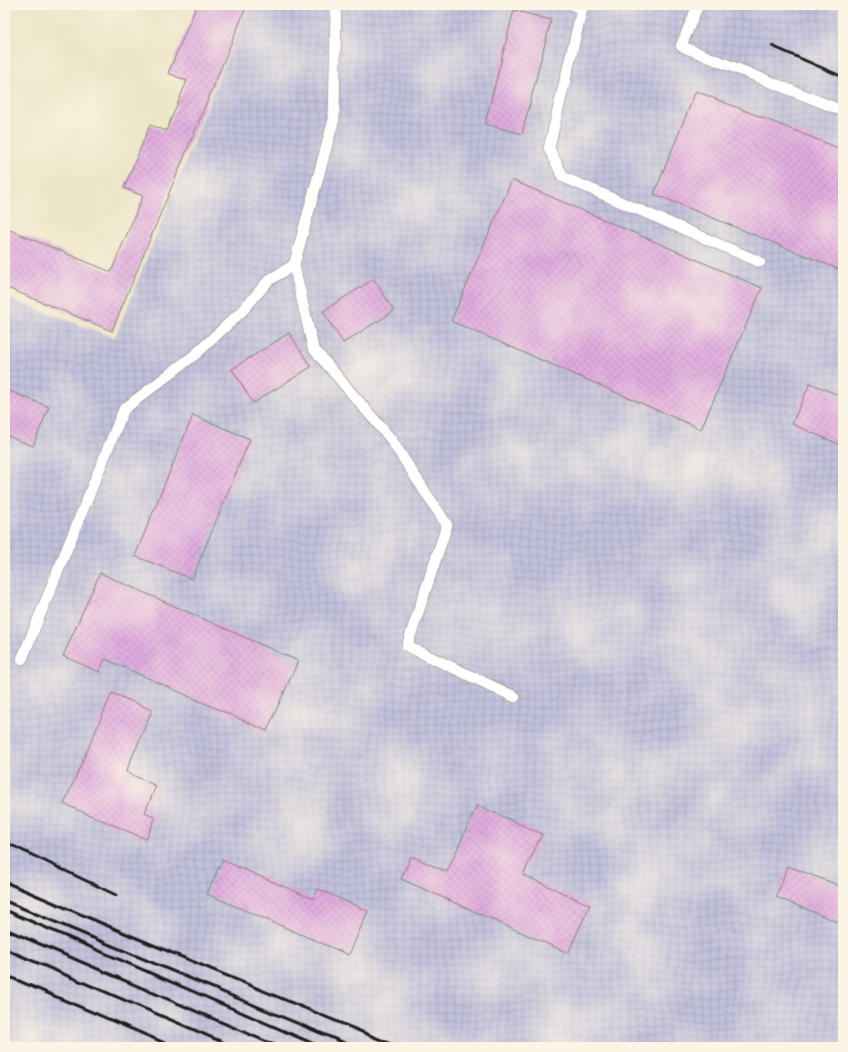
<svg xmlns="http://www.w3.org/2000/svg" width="848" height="1052" font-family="Caveat,sans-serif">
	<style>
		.industrial { fill: url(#industrial-grid) }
		.building { fill: url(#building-cross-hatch) }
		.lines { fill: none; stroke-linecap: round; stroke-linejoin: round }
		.service-casing { stroke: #848072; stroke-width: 12 }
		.service { stroke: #fff; stroke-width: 11 }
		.rail { stroke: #1c1c1c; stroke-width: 3 }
	</style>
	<defs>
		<pattern id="industrial-grid" width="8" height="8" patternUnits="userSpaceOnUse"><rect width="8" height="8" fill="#c2c1dc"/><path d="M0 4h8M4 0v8" fill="none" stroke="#a6a5bc"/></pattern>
		<pattern id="building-cross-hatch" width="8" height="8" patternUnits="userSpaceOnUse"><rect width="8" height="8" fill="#e1acdf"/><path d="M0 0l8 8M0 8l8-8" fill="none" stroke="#c093bf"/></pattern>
	</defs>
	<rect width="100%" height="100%" fill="#fcf5e5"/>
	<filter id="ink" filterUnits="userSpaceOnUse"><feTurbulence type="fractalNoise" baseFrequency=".025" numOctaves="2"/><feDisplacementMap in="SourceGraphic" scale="8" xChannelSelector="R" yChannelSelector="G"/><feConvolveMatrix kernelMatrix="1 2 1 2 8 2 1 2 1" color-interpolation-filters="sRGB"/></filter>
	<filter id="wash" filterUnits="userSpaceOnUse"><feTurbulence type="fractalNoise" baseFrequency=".012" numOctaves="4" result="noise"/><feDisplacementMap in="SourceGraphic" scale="16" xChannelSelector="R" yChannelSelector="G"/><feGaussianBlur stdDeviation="0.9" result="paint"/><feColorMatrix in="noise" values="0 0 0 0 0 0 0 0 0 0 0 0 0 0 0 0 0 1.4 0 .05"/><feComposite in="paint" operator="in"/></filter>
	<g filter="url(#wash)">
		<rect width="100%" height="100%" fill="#ece5c7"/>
		<polygon class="industrial" points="248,5 843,5 843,1047 5,1047 5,297 115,338"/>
		<g id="blocks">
			<g class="building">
				<polygon points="197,5 247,5 112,331 5,287 5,228 111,272 143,196 124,188 150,125 166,131 187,81 168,73"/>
				<polygon points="514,10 551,20 522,134 485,124"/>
				<polygon points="696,91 843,150 843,271 654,194"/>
				<polygon points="512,180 762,288 701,429 451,321"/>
				<polygon points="374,279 394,311 343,343 323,311"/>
				<polygon points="289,333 311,367 253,403 232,369"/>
				<polygon points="810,383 843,397 843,446 792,424"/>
				<polygon points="5,389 49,407 33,446 5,435"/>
				<polygon points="193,415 250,439 192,579 135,556"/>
				<polygon points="100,573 298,661 267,731 105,659 99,672 63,656"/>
				<polygon points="112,693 152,710 126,772 156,786 145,812 156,817 146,839 64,804"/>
				<polygon points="477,805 542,834 523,875 590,905 568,953 401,879 411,856 447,872"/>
				<polygon points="222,860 313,899 318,889 368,911 349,955 207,894"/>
				<polygon points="788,866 843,887 843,924 776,897"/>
			</g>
		</g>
	</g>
	<g filter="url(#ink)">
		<use href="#blocks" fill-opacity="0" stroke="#848072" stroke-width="1"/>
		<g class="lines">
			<g class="service-casing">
				<g id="service">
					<polyline points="336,5 334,119 294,265 313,348 390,438 447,525 407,646 515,697"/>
					<polyline points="573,5 582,9 549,148 563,177 760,262"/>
					<polyline points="698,5 681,46 843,111"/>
					<polyline points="22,659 124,409 197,353 243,310 269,280 294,265"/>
				</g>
			</g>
			<use href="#service" class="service"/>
			<g class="rail">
				<polyline points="772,46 843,77"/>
				<polyline points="5,842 116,895"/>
				<polyline points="5,882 134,937 398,1047"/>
				<polyline points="5,901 354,1047"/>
				<polyline points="5,910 321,1047"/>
				<polyline points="5,929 279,1047"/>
				<polyline points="5,949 234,1047"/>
				<polyline points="5,975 174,1047"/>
			</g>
		</g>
	</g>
	<rect width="848" height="1052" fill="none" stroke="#fcf5e5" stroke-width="20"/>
</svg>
